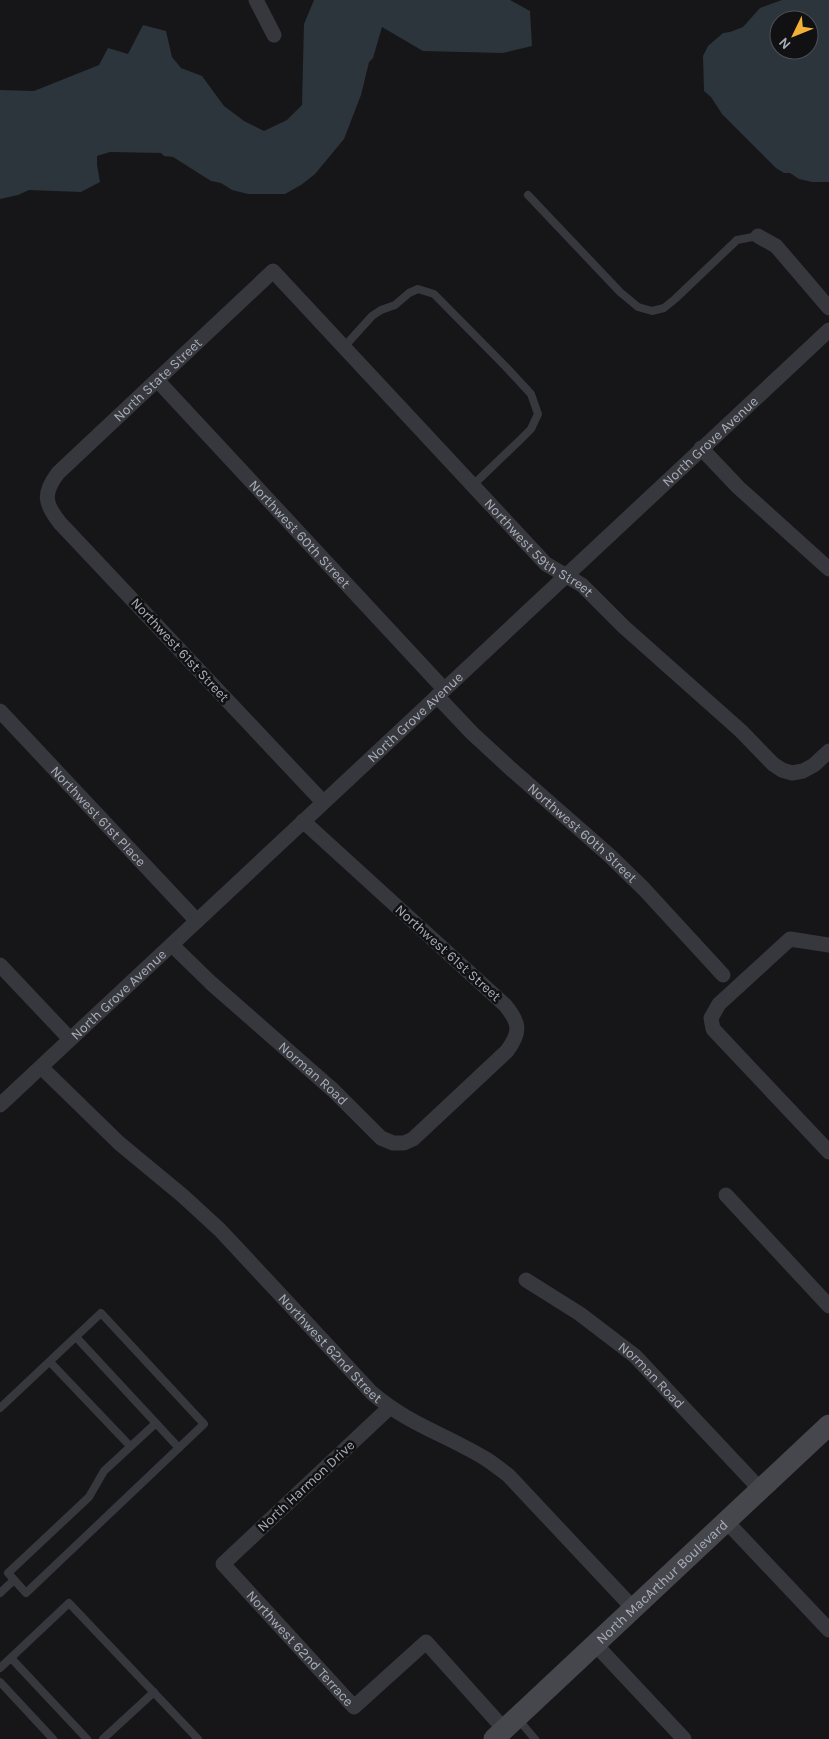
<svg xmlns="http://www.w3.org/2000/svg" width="829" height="1739" font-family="Karla,sans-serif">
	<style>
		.water { fill: #2c353c; fill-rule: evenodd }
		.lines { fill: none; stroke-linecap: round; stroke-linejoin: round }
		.service { stroke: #37383d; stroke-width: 8 }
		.minor { stroke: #37383d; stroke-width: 15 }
		.secondary { stroke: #45474d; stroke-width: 21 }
		.labels { text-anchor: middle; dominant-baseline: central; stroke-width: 5; stroke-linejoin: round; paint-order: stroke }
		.street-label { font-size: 14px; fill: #a8adb8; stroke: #111113 }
	</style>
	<rect width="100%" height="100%" fill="#161618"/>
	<g class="water">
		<polygon points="314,0 510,0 530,11 532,46 503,53 423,51 382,27 373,58 369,62 361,95 344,139 315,174 301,185 285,194 248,194 232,190 221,183 211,181 173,157 164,156 161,153 110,152 97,156 97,165 100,182 81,192 29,190 18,195 0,199 0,90 34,91 99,65 108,48 128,54 143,25 166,31 172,57 181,68 202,76 224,106 244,121 264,131 287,120 302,105 304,24"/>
		<path d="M782,0H829V182H812L799,179L790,173H784L776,168L722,114L711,97L704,91L703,56L708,46L723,33L730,32L743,27L760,8ZM779,20H809V50H779Z"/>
	</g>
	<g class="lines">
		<g class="service">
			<polyline points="528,195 620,292 638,307 652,311 664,308 675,299 737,240 758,236"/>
			<polyline points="344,347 372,316 381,310 395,305 409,293 418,289 434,294 506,367 531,394 538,414 531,429 520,440 473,485"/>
			<polyline points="76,1337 179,1448"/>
			<polyline points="50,1362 130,1446"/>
			<polyline points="0,1408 101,1313 204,1424 26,1593 8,1573 89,1497 104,1471 156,1423"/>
			<polyline points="0,1593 14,1580"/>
			<polyline points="11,1658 87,1739"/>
			<polyline points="0,1668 69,1603 198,1739"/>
			<polyline points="0,1682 53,1739"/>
			<polyline points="517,1718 535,1739"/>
			<polyline points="103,1739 154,1692"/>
		</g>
		<g class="minor">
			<polyline points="256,0 274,35"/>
			<polyline points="758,236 776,246 829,308"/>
			<path id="s1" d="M157,380L444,689"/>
			<polyline points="701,448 738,487 829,569"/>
			<path id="s2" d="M437,696L472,733L511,769L609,855L644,889L723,975"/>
			<path id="s3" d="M0,711L197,921"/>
			<path id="s4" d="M323,802L60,523C45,504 42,494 58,473L273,271L546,564L582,585L624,627L741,731L773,764L782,770L792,773L803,771L814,765L829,751"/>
			<path id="s5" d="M172,945L211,983L334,1091L381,1138L393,1143H404L413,1139L507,1051C521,1032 520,1023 505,1005L303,821"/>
			<polyline points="829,945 790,939 719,1004 711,1018 713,1029 829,1152"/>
			<polyline points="0,965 70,1039"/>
			<path id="s6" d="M41,1067L119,1143L183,1196L220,1230L372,1393C408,1424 447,1435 486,1459C494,1464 501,1470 508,1475L633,1608"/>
			<path id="s7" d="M0,1105L829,330"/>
			<polyline points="726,1195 829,1306"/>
			<path id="s8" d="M526,1280L580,1314L635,1356L760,1489"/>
			<path id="s9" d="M389,1408L223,1564L354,1707L426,1642L504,1729"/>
			<polyline points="726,1521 829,1630"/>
			<polyline points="595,1644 684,1739"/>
		</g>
		<path class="secondary" id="s10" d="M494,1739L829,1425"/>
	</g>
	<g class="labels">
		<g class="street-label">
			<text stroke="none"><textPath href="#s4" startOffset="576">North State Street</textPath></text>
			<text stroke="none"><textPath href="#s7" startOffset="972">North Grove Avenue</textPath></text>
			<text stroke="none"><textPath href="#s1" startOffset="210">Northwest 60th Street</textPath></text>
			<text stroke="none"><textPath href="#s4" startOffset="1119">Northwest 59th Street</textPath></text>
			<text transform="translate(180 650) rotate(47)">Northwest 61st Street</text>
			<text stroke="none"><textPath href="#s7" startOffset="568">North Grove Avenue</textPath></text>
			<text stroke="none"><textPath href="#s3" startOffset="144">Northwest 61st Place</textPath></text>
			<text stroke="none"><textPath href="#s2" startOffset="200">Northwest 60th Street</textPath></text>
			<text transform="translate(448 953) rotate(42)">Northwest 61st Street</text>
			<text stroke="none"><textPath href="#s7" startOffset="162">North Grove Avenue</textPath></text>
			<text stroke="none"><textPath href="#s5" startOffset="191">Norman Road</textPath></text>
			<text stroke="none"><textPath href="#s6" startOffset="404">Northwest 62nd Street</textPath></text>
			<text stroke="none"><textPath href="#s8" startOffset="158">Norman Road</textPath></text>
			<text transform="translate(306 1486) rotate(-43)">North Harmon Drive</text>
			<text stroke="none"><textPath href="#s10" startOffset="230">North MacArthur Boulevard</textPath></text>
			<text stroke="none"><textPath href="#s9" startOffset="342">Northwest 62nd Terrace</textPath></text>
		</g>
	</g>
	<g transform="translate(794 35) rotate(227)"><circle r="24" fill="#111113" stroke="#4d4f55"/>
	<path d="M0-4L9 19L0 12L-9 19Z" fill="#f2b134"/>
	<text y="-8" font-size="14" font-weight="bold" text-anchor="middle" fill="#a8adb8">N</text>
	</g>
</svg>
